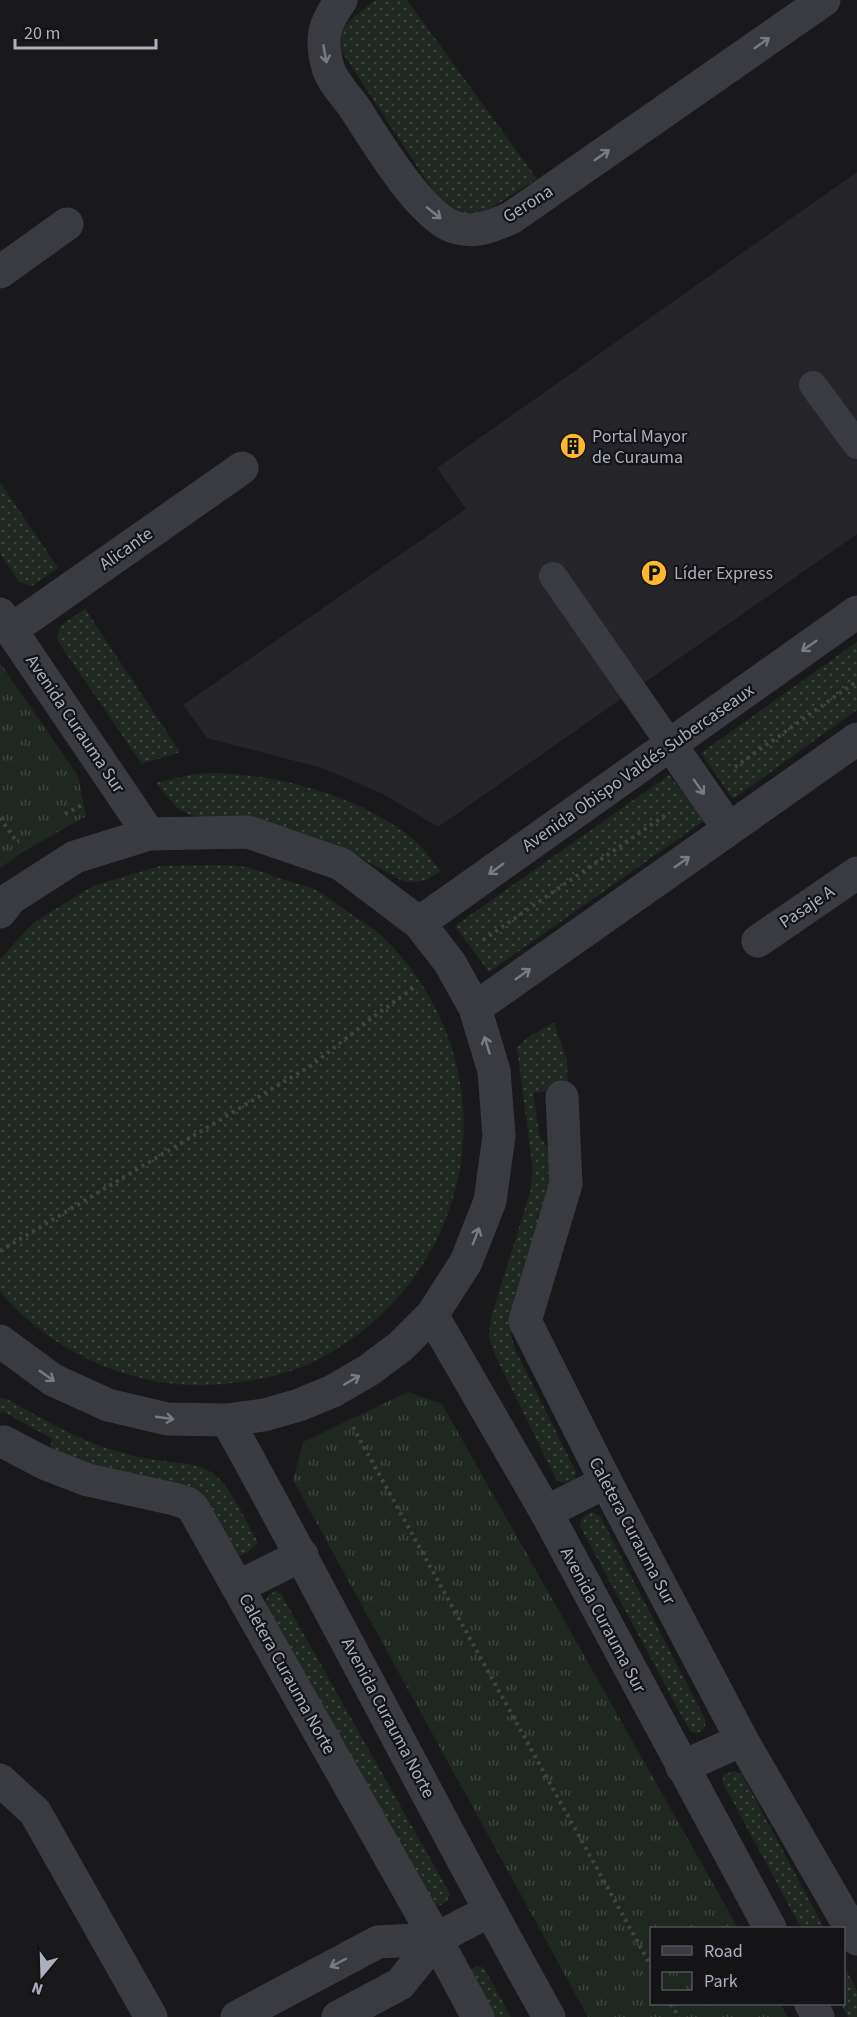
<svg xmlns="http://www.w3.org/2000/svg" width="857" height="2017" font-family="'Source Sans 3',sans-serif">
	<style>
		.built { fill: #252529 }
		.grass { fill: url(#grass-dots) }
		.park { fill: url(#park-tufts) }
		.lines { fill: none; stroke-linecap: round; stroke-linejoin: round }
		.path { stroke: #404248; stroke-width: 4; stroke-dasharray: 3 4.5; stroke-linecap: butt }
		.service { stroke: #3a3b41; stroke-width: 28 }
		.minor { stroke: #3a3b41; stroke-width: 33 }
		.tertiary { stroke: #3a3b41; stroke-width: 33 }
		.oneway { stroke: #787b85 }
		.labels { text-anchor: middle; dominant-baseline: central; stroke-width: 4.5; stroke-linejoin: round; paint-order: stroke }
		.street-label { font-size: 18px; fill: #abb0bc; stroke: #141417 }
		.poi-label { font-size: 18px; fill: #abb0bc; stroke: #141417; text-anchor: start }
	</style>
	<defs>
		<pattern id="grass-dots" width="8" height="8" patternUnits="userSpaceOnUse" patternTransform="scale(1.5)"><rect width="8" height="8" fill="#1f2820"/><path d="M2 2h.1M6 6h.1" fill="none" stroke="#3d453e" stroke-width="1.8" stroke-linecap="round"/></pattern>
		<pattern id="park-tufts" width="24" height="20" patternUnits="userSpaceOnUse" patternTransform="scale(1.5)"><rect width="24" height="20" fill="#1f2820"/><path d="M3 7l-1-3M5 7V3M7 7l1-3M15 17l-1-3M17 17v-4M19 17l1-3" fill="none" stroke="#3d453e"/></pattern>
	</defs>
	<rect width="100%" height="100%" fill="#19191c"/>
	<polygon class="built" points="857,172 857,534 438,827 383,794 322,768 207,738 183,705 466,509 437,468"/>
	<g class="grass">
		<polygon points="375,0 407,0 537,179 481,214 463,218 444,207 342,52 340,35 348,22"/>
		<polygon points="0,482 58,568 32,586 19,582 0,553"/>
		<polygon points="85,609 180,752 142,764 57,640 60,626"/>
		<polygon points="857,642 857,710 733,799 701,753"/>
		<path d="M209,773C278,774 358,795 413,839C424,848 432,861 441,871L426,880L416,882L403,881L337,845L305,834L266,822L199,817L188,814L177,808L156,783L189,775Z"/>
		<polygon points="669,775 705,820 489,972 455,926"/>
		<path d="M160,866C185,866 212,864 237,866C253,867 269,875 284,880C294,883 306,885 316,890C327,896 337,905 348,912C359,920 373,927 383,937C514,1066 480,1274 319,1359C292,1374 255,1381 224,1384C153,1391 81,1366 27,1319C17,1311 9,1301 0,1292V959L33,923L93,886Z"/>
		<polygon points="554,1022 567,1061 568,1089 533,1093 540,1138 553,1153 556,1172 512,1320 511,1335 515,1349 576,1472 574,1480 565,1483 557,1481 495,1355 489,1337 491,1317 530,1193 533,1171 517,1048 527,1038"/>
		<path d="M0,1398L7,1399C45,1420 81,1442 123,1453C134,1456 144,1458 155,1460C172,1463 193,1462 209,1471C230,1483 245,1521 258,1542L247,1553L239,1555L208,1505L47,1454L53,1439L4,1412L0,1413Z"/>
		<polygon points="592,1512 600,1516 706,1721 704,1729 698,1733 690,1731 580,1526 582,1517"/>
		<polygon points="275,1591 281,1594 450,1894 447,1901 439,1906 432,1903 264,1605 268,1596"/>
		<polygon points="734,1771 742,1774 824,1928 801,1928 723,1783 723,1775"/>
		<polygon points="477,1966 484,1968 511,2017 491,2017 470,1970"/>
		<polygon points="844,1966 857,1991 857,2017 848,2017 841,2004 844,2004"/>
	</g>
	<g class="park">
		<polygon points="0,663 78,776 86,816 21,853 0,868"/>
		<polygon points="408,1392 442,1404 738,1928 652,1928 652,2004 780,2004 788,2017 588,2017 293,1480 303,1442"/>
	</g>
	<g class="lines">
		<g class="path">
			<polyline points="735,767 857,681"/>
			<polyline points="65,814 82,805"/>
			<polyline points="0,818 17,842 19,841"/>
			<polyline points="483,940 667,814"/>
			<polyline points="0,1251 312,1065 377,1014 415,987"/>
			<polyline points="353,1427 652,1968"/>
			<polyline points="671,2004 679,2017"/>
		</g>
		<g class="service">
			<polyline points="813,385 857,445"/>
			<polyline points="553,576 670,744"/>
		</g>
		<g class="minor">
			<path d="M341,0C325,23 320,36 327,64C330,79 345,95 354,107C374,137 422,220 457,228C479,233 491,226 511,218L824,0"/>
			<polyline points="0,272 67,224"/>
			<polyline points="11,630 242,468"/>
			<polyline points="670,744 729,829"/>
			<polyline points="419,923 857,612"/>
			<polyline points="758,941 857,873"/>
			<polyline points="475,1008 857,739"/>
			<polyline points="562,1097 566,1184 525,1321 606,1482 742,1740 857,1939"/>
			<polyline points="4,1442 44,1463 88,1480 174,1499 187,1503 193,1508 436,1939 478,2017"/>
			<polyline points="546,1512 606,1482"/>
			<polyline points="238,1587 302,1555"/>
			<polyline points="682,1767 742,1740"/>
			<polyline points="0,1780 35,1812 151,2017"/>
			<polyline points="237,2017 378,1942 436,1939"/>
			<polyline points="338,2017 400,1984 436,1939 489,1911"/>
		</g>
		<g class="tertiary">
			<polyline points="0,614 149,834"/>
			<polyline points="0,912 11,898 75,857 149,834 248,832 341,864 419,923 450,963 475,1008 494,1071 499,1136 490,1201 466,1262 432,1315 401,1346 369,1370 333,1391 299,1405 264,1415 227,1420 167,1419 108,1405 53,1380 0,1341"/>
			<polyline points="432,1315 546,1512 770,1928"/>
			<path d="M227,1420C337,1618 438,1820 549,2017"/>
			<polyline points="811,2004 818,2017"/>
		</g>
	</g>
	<defs><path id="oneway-shaft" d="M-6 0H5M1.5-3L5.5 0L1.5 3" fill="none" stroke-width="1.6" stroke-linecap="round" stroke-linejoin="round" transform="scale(1.5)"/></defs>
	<g class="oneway">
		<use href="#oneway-shaft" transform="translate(762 43) rotate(-35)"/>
		<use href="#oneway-shaft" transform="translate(325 54) rotate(80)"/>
		<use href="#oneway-shaft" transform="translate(602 155) rotate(-35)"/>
		<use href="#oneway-shaft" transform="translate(434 213) rotate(39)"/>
		<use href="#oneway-shaft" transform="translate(809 646) rotate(145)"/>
		<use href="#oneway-shaft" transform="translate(699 787) rotate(55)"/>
		<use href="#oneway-shaft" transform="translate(682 862) rotate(-35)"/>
		<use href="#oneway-shaft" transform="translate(496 869) rotate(144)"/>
		<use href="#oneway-shaft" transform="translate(523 974) rotate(-35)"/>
		<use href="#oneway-shaft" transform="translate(487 1045) rotate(-107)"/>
		<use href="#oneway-shaft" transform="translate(476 1236) rotate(-69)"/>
		<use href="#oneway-shaft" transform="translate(47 1376) rotate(35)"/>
		<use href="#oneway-shaft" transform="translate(352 1380) rotate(-30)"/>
		<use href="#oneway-shaft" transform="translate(165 1418) rotate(8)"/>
		<use href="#oneway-shaft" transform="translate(338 1963) rotate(152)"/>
	</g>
	<defs>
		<g id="building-disc" transform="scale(1.35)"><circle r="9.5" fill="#ffb72e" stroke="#141417"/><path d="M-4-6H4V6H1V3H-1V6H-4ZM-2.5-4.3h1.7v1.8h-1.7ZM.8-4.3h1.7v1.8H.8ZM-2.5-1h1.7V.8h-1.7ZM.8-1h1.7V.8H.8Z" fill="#111"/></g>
		<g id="parking-disc" transform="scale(1.35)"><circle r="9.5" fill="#ffb72e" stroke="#141417"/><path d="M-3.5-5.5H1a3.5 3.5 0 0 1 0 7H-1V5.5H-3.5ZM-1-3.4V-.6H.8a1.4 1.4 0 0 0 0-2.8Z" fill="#111"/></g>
	</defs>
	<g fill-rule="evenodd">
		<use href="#building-disc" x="573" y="446"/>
		<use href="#parking-disc" x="654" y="573"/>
	</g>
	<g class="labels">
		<g class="street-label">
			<text transform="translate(528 204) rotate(-32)">Gerona</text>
			<text transform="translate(126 549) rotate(-35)">Alicante</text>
			<text transform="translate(75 724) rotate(56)">Avenida Curauma Sur</text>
			<text transform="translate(638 768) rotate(-35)">Avenida Obispo Valdés Subercaseaux</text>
			<text transform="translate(807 907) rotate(-34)">Pasaje A</text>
			<text transform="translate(632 1531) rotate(62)">Caletera Curauma Sur</text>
			<text transform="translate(603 1620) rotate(62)">Avenida Curauma Sur</text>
			<text transform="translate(287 1674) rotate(61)">Caletera Curauma Norte</text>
			<text transform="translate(388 1718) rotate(62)">Avenida Curauma Norte</text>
		</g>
		<g class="poi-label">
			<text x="592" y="436">Portal Mayor<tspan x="592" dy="21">de Curauma</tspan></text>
			<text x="674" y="573">Líder Express</text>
		</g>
	</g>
	<rect x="650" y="1927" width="195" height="78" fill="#141417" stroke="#505259" stroke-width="1.5"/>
	<rect x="662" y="1946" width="30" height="9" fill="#3a3b41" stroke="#505259" stroke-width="1.5"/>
	<text x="704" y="1957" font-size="18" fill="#abb0bc">Road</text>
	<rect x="662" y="1972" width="30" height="18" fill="url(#park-tufts)" stroke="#505259" stroke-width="1.5"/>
	<text x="704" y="1987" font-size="18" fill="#abb0bc">Park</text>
	<g transform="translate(42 1975) rotate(199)" stroke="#141417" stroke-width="4.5" paint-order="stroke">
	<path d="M0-4.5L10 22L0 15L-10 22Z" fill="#abb0bc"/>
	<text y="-9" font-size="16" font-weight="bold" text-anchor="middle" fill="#abb0bc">N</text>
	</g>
	<path d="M15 39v9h141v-9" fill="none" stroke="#abb0bc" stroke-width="3"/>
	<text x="24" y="39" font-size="18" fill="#abb0bc" stroke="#141417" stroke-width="4.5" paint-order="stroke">20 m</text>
</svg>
